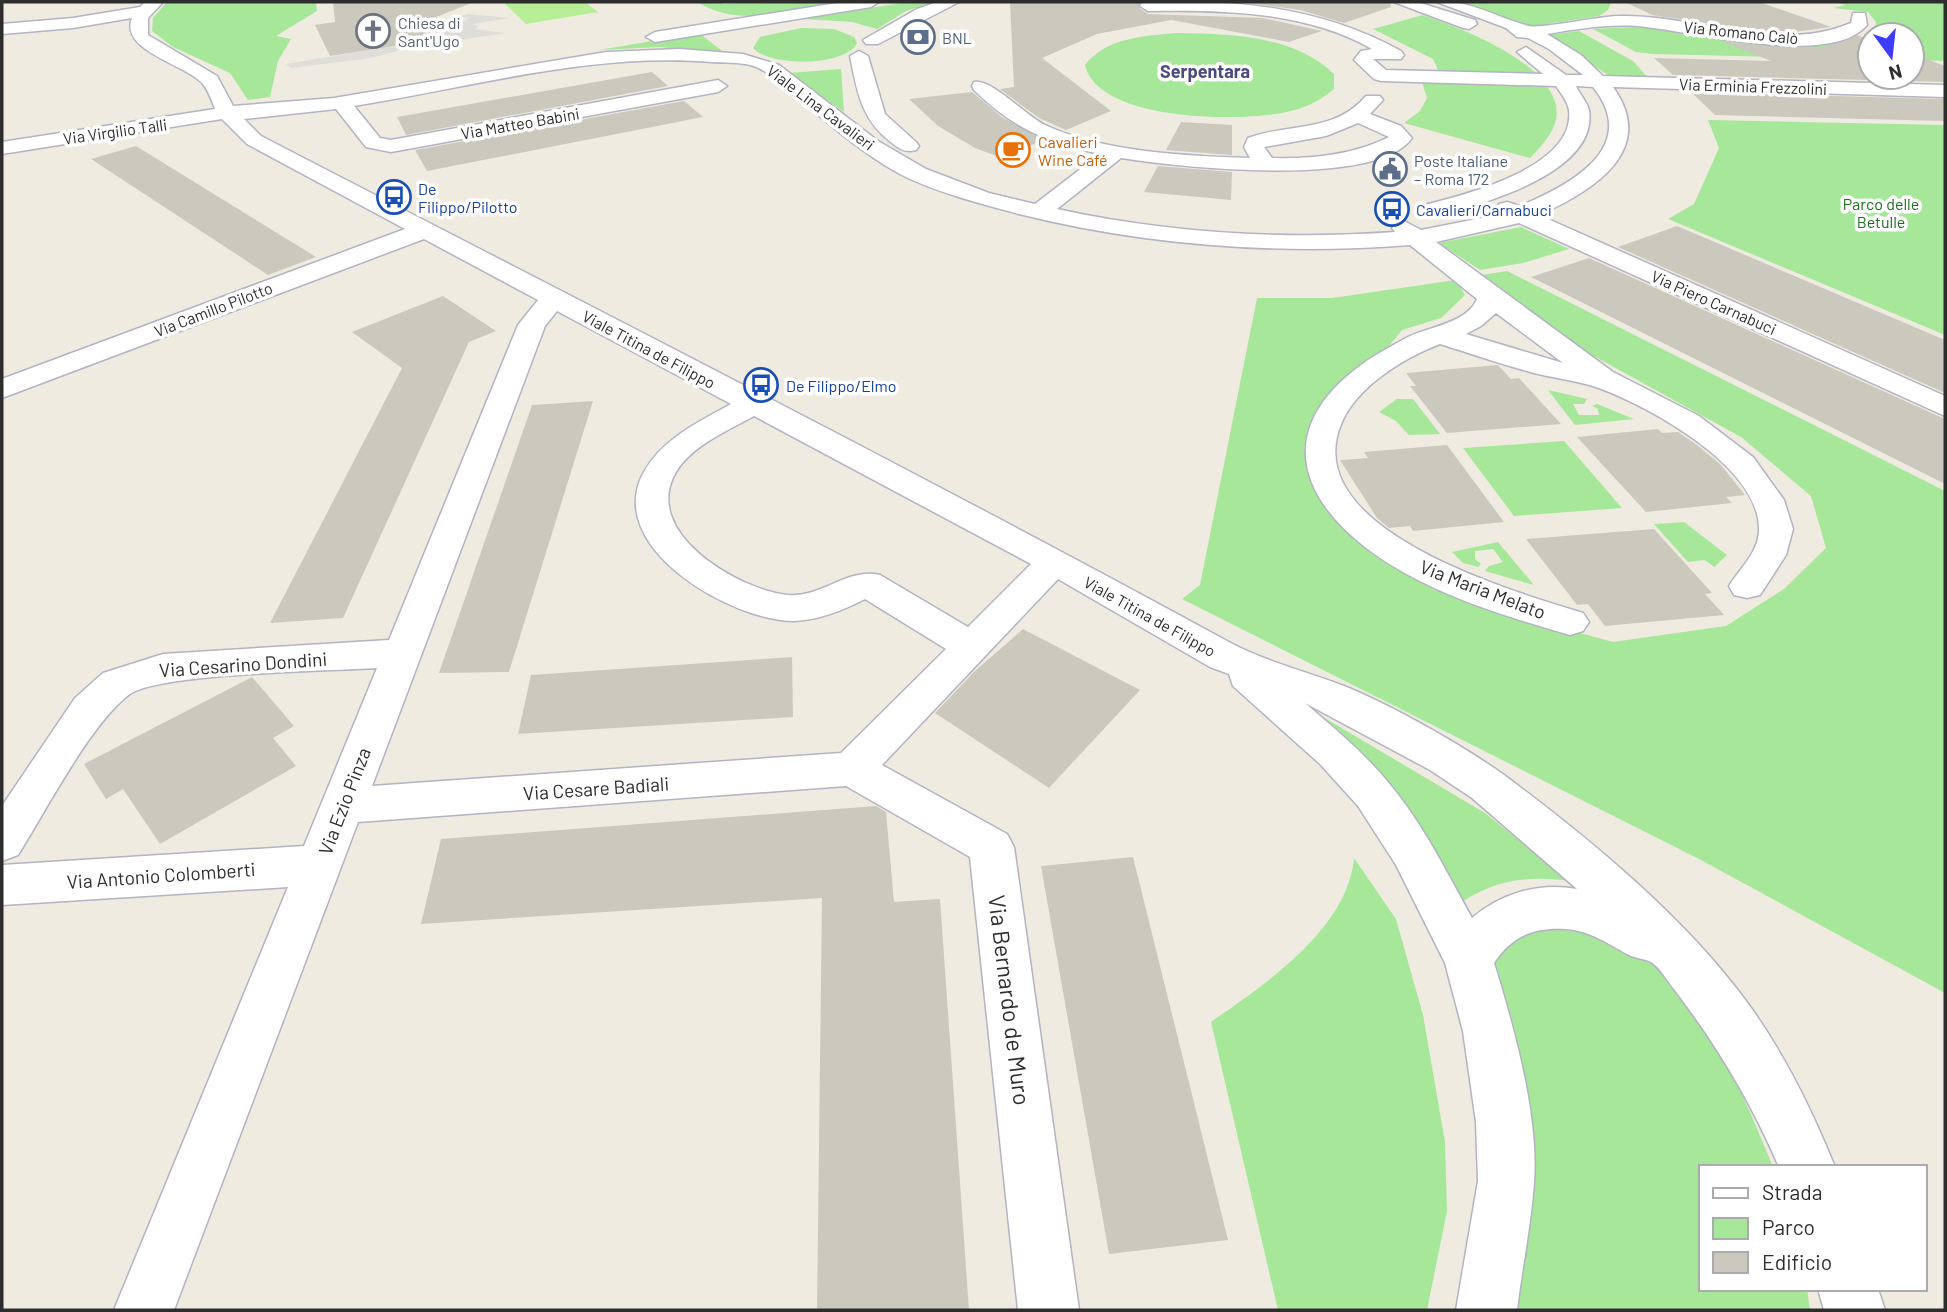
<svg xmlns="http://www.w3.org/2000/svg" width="1947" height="1312" font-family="Barlow,sans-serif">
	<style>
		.green { fill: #a6e79a }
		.pitch { fill: #b8ef96 }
		.plaza { fill: #dfddd7 }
		.building { fill: #cbc9be }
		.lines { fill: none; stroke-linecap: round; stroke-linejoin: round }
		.minor-casing { stroke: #b3b3c1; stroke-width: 3 }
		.minor { fill: #fff; fill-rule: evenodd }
		.labels { text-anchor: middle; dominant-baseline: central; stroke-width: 7; stroke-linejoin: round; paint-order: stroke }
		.far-worship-label { font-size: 16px; fill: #5b616d; stroke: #fff; text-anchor: start }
		.far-street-label { font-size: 16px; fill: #2d2d2d; stroke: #fff }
		.far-service-label { font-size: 16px; fill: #4e5e75; stroke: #fff; text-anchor: start }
		.far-food-label { font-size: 16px; fill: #c56008; stroke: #fff; text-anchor: start }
		.far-transit-label { font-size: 16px; fill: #164399; stroke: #fff; text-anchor: start }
		.far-park-label { font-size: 16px; fill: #197018; stroke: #fff }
		.far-neighbourhood-label { font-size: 18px; font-weight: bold; fill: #4b4b81; stroke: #fff }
		.street-label { font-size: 19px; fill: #2d2d2d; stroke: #fff }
		.near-street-label { font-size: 23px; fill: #2d2d2d; stroke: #fff }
	</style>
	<rect width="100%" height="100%" fill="#efebe0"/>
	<g class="green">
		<polygon points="167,2 316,2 317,11 276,36 291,39 278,61 270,97 248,100 230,73 173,47 152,31 153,18"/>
		<path d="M719,2L723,4L843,2C798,9 741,29 699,3Z"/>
		<polygon points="908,2 933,2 906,11 877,29 852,22 804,19"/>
		<polygon points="1453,2 1611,2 1608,10 1599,16 1527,27"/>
		<path d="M1835,2H1945V61L1912,60V35H1870V59L1653,54L1636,52L1593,29C1611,28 1629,27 1647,28C1694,31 1845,64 1876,28V22L1868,12L1833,8L1846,5Z"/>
		<path d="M1423,15C1464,30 1504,45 1537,74L1439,72L1433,59L1373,29Z"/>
		<path d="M801,28L834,29L854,37L857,43C845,67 770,67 753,48L760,37Z"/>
		<polygon points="1579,31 1633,61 1649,79 1611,77 1547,35"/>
		<polygon points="699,33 726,54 660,47 599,50"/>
		<path d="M1177,33C1231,34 1293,35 1334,74V89C1320,101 1305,108 1287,112C1241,122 1098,122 1085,65C1107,37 1145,36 1177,33Z"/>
		<polygon points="841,69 844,112 789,73"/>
		<path d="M1422,82L1546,85C1568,115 1553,134 1530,158L1404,123L1420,111L1427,98Z"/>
		<polygon points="1708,120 1945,125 1945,335 1668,219 1694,204 1719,148"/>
		<polygon points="1521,227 1569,249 1523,263 1480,270 1439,243"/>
		<polygon points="1507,271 1945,491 1945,993 1699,859 1182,599 1200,585 1257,298 1332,298 1456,280 1465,295 1441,318 1402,330 1375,363 1319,407 1305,456 1333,514 1474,604 1613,642 1726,626 1784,589 1826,548 1811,496 1741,437 1590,354 1482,275"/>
		<polygon points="1548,390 1587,399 1584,404 1573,404 1579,415 1599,415 1598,409 1592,406 1597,404 1634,419 1575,425"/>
		<polygon points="1397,399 1413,399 1440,434 1409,435 1396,421 1379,412"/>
		<polygon points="1564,441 1622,508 1514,516 1463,448"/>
		<polygon points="1684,522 1727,555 1714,567 1705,560 1688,562 1654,524"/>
		<polygon points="1498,542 1534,585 1485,571 1489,566 1503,562 1493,549 1475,551 1475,559 1481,564 1478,567 1463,563 1452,552"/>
		<path d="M1301,704L1485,813L1569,881C1528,875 1492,880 1458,905Z"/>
		<path d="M1354,858L1396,919L1423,1015L1445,1142L1447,1211L1427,1310H1278L1211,1022C1264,985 1348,929 1354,858Z"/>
		<path d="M1556,929C1584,932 1613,938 1637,953C1702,995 1745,1098 1773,1167H1700V1289H1807L1810,1310H1504L1510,1284L1486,963C1504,938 1526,931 1556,929Z"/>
	</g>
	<polygon class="pitch" points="503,2 585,2 598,12 526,24"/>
	<polygon class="plaza" points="468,14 509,18 473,24 478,26 475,29 506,33 412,47 371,58 291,68 286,64 432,40 425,27 458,24 469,18 459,17"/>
	<g class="building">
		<polygon points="333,2 471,2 471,3 419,24 433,40 330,56 315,25 335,22"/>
		<polygon points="1010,2 1140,2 1139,8 1148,14 1263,18 1322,31 1289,42 1171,20 1097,34 1042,58 1111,111 1066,130 1039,118 1000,89 1014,87"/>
		<polygon points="1242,2 1390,2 1391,7 1344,23 1300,10"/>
		<polygon points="1625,2 1759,2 1831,27 1794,32 1765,32 1652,15"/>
		<polygon points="1857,35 1870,40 1870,77 1912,77 1912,54 1945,66 1945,82 1673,75 1654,58 1771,61 1720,41 1792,48 1823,47"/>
		<polygon points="652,72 668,86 406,135 397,117"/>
		<polygon points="972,92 1002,117 1043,140 1002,158 975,148 938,126 909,99"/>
		<polygon points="1691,92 1945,99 1945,121 1715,115"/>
		<polygon points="684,101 703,117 427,171 415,150"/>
		<polygon points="1181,122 1232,125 1232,155 1166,150"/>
		<polygon points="136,146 316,257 268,275 91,159"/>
		<polygon points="1158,166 1232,172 1231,200 1144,192"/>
		<polygon points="1677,226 1945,340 1945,393 1618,247"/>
		<polygon points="1589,258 1945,419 1945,484 1531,277"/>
		<polygon points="443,296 496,331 469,342 343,618 270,623 402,368 352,332"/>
		<polygon points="1498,365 1511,379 1519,378 1561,424 1447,433 1410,386 1416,386 1406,373"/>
		<polygon points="593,401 509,672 439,673 532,405"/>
		<polygon points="1658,429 1662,433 1678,432 1697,445 1721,465 1745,495 1726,497 1732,503 1646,512 1577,437"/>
		<polygon points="1447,445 1504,522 1413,531 1410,526 1389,528 1377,518 1340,460 1368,458 1364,452"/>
		<polygon points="1654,529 1712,593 1705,594 1724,615 1605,626 1588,604 1577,605 1526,539"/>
		<polygon points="1023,629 1140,690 1049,788 935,713 974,672"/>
		<polygon points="792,657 793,717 518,734 531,675"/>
		<polygon points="252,677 294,726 273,738 296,766 160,844 123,789 106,799 84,764"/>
		<polygon points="876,806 886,812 894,902 940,899 969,1310 817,1310 822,898 421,924 441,839"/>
		<polygon points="1133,857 1228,1240 1109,1254 1041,866"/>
	</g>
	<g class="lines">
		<g class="minor-casing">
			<g id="minor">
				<path d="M145,2H163L148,18V35L217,76L233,106L334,98L606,52L680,49L743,54L779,65L878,141L926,169L989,193L1035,204L1100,154C1046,142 1014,129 974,90L972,86L974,82C991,78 1026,116 1045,125C1102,152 1187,156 1250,158L1244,147L1248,138C1289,123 1335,133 1366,96H1380L1383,100L1370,114L1401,126L1412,138C1377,189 1177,167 1121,158L1057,209C1167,233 1282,240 1395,232L1392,228L1396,223L1404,221L1421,230L1497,215L1500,214L1495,209L1499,204L1507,202L1520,206C1568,186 1642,148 1593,87L1576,86C1579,93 1587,102 1589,110C1599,174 1477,206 1432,217L1424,215L1420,210L1424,205C1465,195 1576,167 1569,110C1568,102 1560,92 1556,86L1381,81L1374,79L1354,60L1361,51L1372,49C1305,11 1223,10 1148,11L1140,6L1142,3C1158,0 1175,2 1190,2C1265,2 1336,15 1401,51L1404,55L1401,59H1373L1386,70L1543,74L1517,52L1526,47L1566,75H1583L1549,49L1528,38L1517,37L1506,28L1437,2C1471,0 1497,18 1529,26C1541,29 1599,16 1619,16C1696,14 1776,55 1851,23L1853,13H1865L1867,25C1830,69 1689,30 1637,26C1607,24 1577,29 1547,34L1581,55L1603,76L1945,85V97L1613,87C1659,151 1591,192 1539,215L1945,396V416L1519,223L1436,242L1613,372L1699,416L1753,457L1784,500L1793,529L1786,555L1760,595L1747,598L1734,595L1729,586C1740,568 1758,553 1759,531C1761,467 1650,407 1599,388C1577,380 1550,378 1527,371C1498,363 1469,353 1440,344C1403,358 1354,388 1340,427C1301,531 1515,592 1583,613L1589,622L1583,631L1570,635C1519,620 1467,605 1420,581C1320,531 1249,442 1368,360C1381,352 1396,343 1410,336C1430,327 1468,322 1477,299L1410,245C1279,255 1147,246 1019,214C982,204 943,194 908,178C865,157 829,123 791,93C778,83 767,69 750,65C738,62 724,63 712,62C591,52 473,87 354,106L380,138L391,140L718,80L727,86L718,92L391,152L366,147L336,109L244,119L261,136C583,303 908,467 1227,641C1263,661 1305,671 1344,686C1391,705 1462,745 1504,775C1590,839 1686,918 1749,1005C1785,1055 1812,1110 1835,1167H1779C1751,1102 1717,1045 1674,989C1667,981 1659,965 1649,961C1644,959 1636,958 1629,955C1608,944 1591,931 1566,929C1534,927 1512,936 1494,963C1514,1028 1539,1116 1534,1183C1531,1225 1522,1268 1517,1310H1456L1478,1181L1476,1122L1463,1031L1445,963L1396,865L1358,806L1320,764L1233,686L1229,674L1210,667L1058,579L882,765L1007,834L1014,847L1079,1310H1018L970,857L846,786L358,822L174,1310H114L288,887L2,905V865L304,846L377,668C331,671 160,673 130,694C92,721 44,814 18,855L2,861V806L75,698L103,673L163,654L389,640L518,325L538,300L424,239L2,398V379L405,229L247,144L222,119L2,154V142L215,109C212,101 208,90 203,84C186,64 119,51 132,18L73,28L2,34V24L73,18L140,7ZM1358,123L1389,137C1353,155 1312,159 1272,158L1264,147L1326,136ZM557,311L731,404C700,421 662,439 644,472C602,547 732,621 794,621C819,620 844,610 865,599L946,649L841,753L372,786L545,326ZM1496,313L1563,363L1466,334L1481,326ZM754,416L1031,564L968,627L880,575C848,567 821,598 788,595C739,590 640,533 676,472C691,446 729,430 754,416ZM1305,703L1430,770L1472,798L1577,889C1539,882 1502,893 1472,918C1446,871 1422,822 1387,781C1363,752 1334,728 1305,703Z"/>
				<polygon points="843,2 879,2 871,7 655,42 646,37 655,32"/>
				<polygon points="937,2 959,2 878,44 866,44 863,40 917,9"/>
				<polygon points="1394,2 1417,2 1475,20 1477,24 1469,29 1463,28"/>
				<path d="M859,51L868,56L885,114L916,142L919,146L916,150C905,153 900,149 892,143C861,120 857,91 850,56Z"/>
				<polygon points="1818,1289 1878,1289 1885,1310 1824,1310"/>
			</g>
		</g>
		<use href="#minor" class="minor"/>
	</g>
	<defs>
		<g id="church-ring" transform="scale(1.75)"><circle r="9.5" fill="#fff" stroke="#6b7280" stroke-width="1.5"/><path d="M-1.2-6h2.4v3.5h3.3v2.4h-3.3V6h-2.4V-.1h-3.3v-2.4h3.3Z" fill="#6b7280"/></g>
		<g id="bank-ring" transform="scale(1.75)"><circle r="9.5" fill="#fff" stroke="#5c6f8a" stroke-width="1.5"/><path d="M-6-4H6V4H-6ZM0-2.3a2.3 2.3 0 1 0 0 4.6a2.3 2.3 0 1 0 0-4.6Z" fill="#5c6f8a"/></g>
		<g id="cafe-ring" transform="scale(1.75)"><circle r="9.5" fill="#fff" stroke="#e8710a" stroke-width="1.5"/><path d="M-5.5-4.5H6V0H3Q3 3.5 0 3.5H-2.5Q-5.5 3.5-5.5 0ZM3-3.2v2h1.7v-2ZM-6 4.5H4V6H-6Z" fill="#e8710a"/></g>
		<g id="civic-ring" transform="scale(1.75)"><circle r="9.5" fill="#fff" stroke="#5c6f8a" stroke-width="1.5"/><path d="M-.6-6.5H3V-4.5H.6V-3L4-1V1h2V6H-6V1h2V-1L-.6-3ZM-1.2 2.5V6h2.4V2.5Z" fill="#5c6f8a"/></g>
		<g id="bus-ring" transform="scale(1.75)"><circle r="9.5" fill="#fff" stroke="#1a4fb4" stroke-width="1.5"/><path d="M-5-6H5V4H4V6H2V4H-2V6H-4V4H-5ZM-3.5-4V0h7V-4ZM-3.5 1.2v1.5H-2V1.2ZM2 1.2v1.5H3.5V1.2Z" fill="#1a4fb4"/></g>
	</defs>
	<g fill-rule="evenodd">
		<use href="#church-ring" x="373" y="31"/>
		<use href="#bank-ring" x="918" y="37"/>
		<use href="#cafe-ring" x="1013" y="150"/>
		<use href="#civic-ring" x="1390" y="169"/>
		<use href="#bus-ring" x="394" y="197"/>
		<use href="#bus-ring" x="1392" y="209"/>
		<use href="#bus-ring" x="761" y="385"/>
	</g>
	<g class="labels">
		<g class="far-worship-label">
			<text x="398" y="22">Chiesa di<tspan x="398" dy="18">Sant'Ugo</tspan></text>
		</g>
		<g class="far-street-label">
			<text transform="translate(1741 32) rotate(6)">Via Romano Calò</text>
			<text transform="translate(1753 86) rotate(2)">Via Erminia Frezzolini</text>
			<text transform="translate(821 107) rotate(37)">Viale Lina Cavalieri</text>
			<text transform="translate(520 123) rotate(-10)">Via Matteo Babini</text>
			<text transform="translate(115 131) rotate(-8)">Via Virgilio Talli</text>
			<text transform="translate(1714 302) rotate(24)">Via Piero Carnabuci</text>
			<text transform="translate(213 309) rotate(-21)">Via Camillo Pilotto</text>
			<text transform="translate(649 349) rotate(28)">Viale Titina de Filippo</text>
			<text transform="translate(1150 616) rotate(29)">Viale Titina de Filippo</text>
		</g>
		<g class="far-service-label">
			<text x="942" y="37">BNL</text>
			<text x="1414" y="160">Poste Italiane<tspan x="1414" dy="18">– Roma 172</tspan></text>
		</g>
		<g class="far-food-label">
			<text x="1038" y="141">Cavalieri<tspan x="1038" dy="18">Wine Café</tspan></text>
		</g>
		<g class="far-transit-label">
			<text x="418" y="188">De<tspan x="418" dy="18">Filippo/Pilotto</tspan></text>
			<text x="1416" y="209">Cavalieri/Carnabuci</text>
			<text x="786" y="385">De Filippo/Elmo</text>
		</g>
		<g class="far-park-label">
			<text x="1881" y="203">Parco delle<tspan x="1881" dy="18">Betulle</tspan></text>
		</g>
		<g class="far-neighbourhood-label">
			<text x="1205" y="71">Serpentara</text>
		</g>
		<g class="street-label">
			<text transform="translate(1483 589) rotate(21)">Via Maria Melato</text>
			<text transform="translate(243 664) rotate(-4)">Via Cesarino Dondini</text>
			<text transform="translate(596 788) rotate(-4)">Via Cesare Badiali</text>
			<text transform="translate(344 801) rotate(-69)">Via Ezio Pinza</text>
			<text transform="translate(161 875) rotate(-4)">Via Antonio Colomberti</text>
		</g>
		<g class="near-street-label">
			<text transform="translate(1010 1000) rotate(83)">Via Bernardo de Muro</text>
		</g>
	</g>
	<rect width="1947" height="1312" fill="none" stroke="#2d2d2d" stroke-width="7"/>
	<rect x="1699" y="1165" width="228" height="126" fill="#ffffff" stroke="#ababab" stroke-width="2"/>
	<rect x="1713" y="1188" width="35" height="10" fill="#ffffff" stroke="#ababab" stroke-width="2"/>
	<text x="1762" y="1200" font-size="21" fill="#2d2d2d">Strada</text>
	<rect x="1713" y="1218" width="35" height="21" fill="#a6e79a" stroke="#ababab" stroke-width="2"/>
	<text x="1762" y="1235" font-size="21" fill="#2d2d2d">Parco</text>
	<rect x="1713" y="1252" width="35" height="21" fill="#cbc9be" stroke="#ababab" stroke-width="2"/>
	<text x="1762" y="1270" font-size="21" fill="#2d2d2d">Edificio</text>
	<g transform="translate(1891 56) rotate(165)"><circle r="33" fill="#ffffff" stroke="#ababab" stroke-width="2"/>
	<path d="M0-5L12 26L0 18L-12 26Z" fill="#3e3dff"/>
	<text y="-10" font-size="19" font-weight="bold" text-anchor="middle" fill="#2d2d2d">N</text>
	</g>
</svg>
